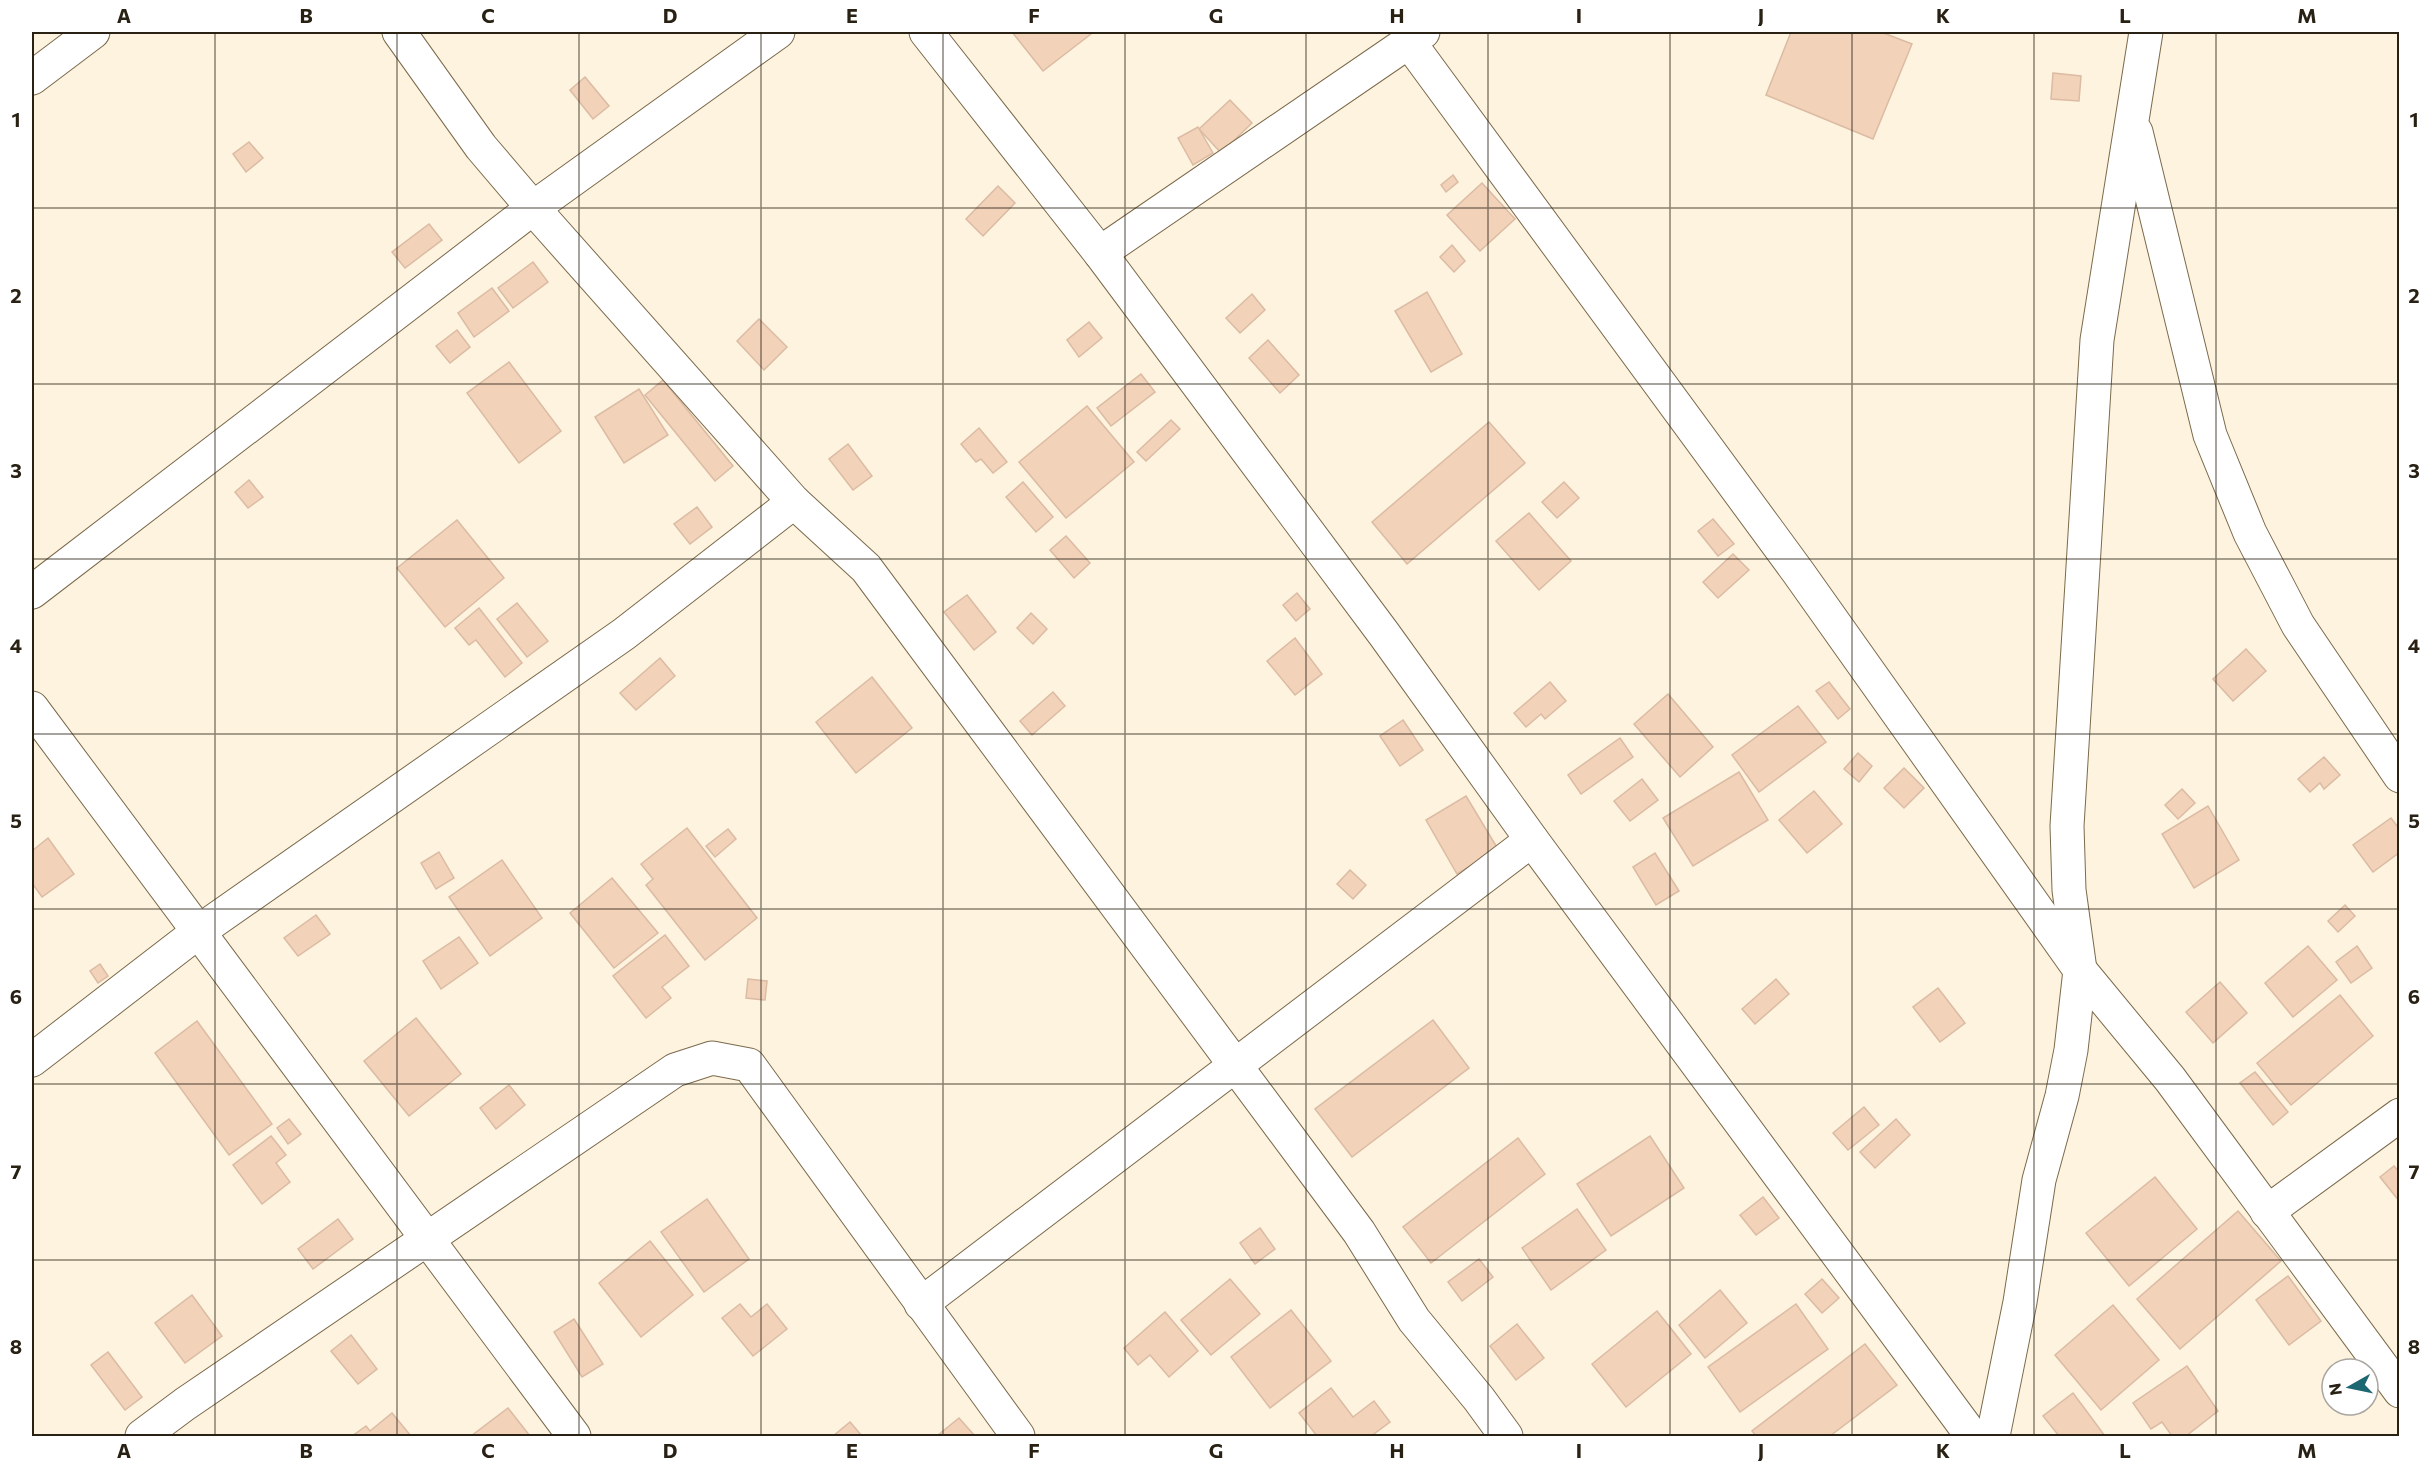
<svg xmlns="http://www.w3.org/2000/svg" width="2431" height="1468" font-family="Commissioner,sans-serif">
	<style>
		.building { fill: #f2d2b9; stroke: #dbbba3; stroke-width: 1.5 }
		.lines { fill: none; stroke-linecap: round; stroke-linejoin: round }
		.minor-casing { stroke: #7b6a4c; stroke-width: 35 }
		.minor { stroke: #fff; stroke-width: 33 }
		.grid { fill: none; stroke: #282114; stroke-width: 1.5; stroke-opacity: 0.55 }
		.neatline { fill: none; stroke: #282114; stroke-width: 2 }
		.grid-label { font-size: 20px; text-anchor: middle; font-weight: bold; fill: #282114 }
	</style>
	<rect width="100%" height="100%" fill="#fef3de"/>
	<g class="building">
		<polygon points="1012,32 1089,32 1091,34 1043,71"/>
		<polygon points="1791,32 1881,32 1912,44 1873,139 1766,95"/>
		<polygon points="2053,73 2081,76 2079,101 2051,99"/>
		<polygon points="585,77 609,106 593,119 570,90"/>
		<polygon points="1230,100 1252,123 1221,153 1199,129"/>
		<polygon points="1198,127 1213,153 1193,165 1178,138"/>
		<polygon points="249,142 263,158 246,172 233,154"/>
		<polygon points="1453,175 1458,182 1446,192 1441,185"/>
		<polygon points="1482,183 1515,219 1480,251 1447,215"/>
		<polygon points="998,186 1015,203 983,236 966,219"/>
		<polygon points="429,224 442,240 405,268 392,252"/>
		<polygon points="1452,245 1465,261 1454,272 1440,257"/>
		<polygon points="533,262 548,282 513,308 498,288"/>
		<polygon points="492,288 509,311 474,337 458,313"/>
		<polygon points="1427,292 1462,354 1431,372 1395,311"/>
		<polygon points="1252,294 1265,310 1240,333 1226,318"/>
		<polygon points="759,319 787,347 764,370 737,341"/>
		<polygon points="1089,322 1102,338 1079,357 1067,340"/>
		<polygon points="457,330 470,347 450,363 436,346"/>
		<polygon points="1268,340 1299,375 1280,393 1249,358"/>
		<polygon points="509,362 561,431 519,463 467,393"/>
		<polygon points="1141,374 1155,392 1111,426 1097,408"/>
		<polygon points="663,380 733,466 715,481 645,395"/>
		<polygon points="639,389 668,435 624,463 595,417"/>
		<polygon points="1087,406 1134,462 1066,518 1019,462"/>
		<polygon points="1171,420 1180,429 1146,461 1137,452"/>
		<polygon points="1489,422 1525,463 1407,564 1372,522"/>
		<polygon points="979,428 1007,462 993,473 981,459 976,462 961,444"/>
		<polygon points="848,444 872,476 853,490 829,459"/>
		<polygon points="249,480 263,497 248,508 235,492"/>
		<polygon points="1023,482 1053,517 1036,532 1006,497"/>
		<polygon points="1564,482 1579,498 1557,518 1542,502"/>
		<polygon points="697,507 712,527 690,544 674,524"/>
		<polygon points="1529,513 1571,561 1539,590 1496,541"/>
		<polygon points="1713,519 1734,544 1718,556 1698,531"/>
		<polygon points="457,520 504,578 445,627 397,568"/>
		<polygon points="1066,536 1090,563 1074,578 1050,550"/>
		<polygon points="1733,554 1749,570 1718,598 1703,582"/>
		<polygon points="1297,593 1310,609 1296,621 1283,605"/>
		<polygon points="967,595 996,632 974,650 944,612"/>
		<polygon points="517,603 548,641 527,657 497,619"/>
		<polygon points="479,608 522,663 505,677 476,640 469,645 455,628"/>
		<polygon points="1031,613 1047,629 1033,644 1017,628"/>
		<polygon points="1295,638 1322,674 1295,695 1267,661"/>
		<polygon points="2246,649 2266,671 2233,701 2213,679"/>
		<polygon points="660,658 675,676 636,710 620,693"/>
		<polygon points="872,677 912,728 856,773 816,722"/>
		<polygon points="1550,682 1566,701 1545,719 1541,714 1526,727 1514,713"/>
		<polygon points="1829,682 1850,709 1838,719 1816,691"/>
		<polygon points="1053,692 1065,706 1032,735 1020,721"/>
		<polygon points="1668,694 1713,747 1680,777 1634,724"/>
		<polygon points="1798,706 1826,742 1759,792 1732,755"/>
		<polygon points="1403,720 1423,750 1400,766 1380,736"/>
		<polygon points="1620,738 1633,757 1581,794 1568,775"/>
		<polygon points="1858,753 1872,766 1859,782 1844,769"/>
		<polygon points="2324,757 2340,775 2324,789 2320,783 2310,792 2298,779"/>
		<polygon points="1904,768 1924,788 1904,808 1884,788"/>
		<polygon points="1739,772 1768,820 1693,866 1663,818"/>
		<polygon points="1642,779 1658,800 1630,821 1614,801"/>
		<polygon points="2182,789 2195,803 2178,819 2165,805"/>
		<polygon points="1814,791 1842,824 1807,853 1779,820"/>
		<polygon points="1466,796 1498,849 1457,874 1426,820"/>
		<polygon points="2208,806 2239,860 2194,888 2162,834"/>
		<polygon points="2391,818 2400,830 2400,852 2373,872 2353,845"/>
		<polygon points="687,828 757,918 705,960 646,885 653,879 641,864"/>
		<polygon points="728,829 736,839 715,857 706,846"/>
		<polygon points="48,838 74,874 42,897 32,883 32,851"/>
		<polygon points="439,852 454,878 436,889 421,863"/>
		<polygon points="1655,853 1679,891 1656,905 1633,867"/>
		<polygon points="502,860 542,918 490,956 449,897"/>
		<polygon points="1350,870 1366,885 1353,899 1337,884"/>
		<polygon points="612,878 658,933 614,968 570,913"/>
		<polygon points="2345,905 2355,916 2338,932 2328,921"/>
		<polygon points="316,915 330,934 298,956 284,938"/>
		<polygon points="665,935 689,966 662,987 671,998 646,1018 613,976"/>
		<polygon points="459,937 478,963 441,989 423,961"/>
		<polygon points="2308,946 2337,980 2293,1017 2265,983"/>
		<polygon points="2357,946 2372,968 2351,983 2336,962"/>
		<polygon points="100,964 108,976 98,983 90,971"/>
		<polygon points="748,979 767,981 765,1000 746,998"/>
		<polygon points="1776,979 1789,994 1755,1024 1742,1009"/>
		<polygon points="2220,982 2247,1013 2213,1043 2186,1012"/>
		<polygon points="1938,988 1965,1023 1940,1042 1913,1007"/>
		<polygon points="2340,995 2373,1036 2291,1105 2257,1063"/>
		<polygon points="416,1018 461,1074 409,1116 364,1061"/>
		<polygon points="1433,1020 1469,1068 1352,1157 1315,1109"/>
		<polygon points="197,1021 272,1124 229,1155 155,1053"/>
		<polygon points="2255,1072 2288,1112 2273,1125 2240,1083"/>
		<polygon points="509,1085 525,1105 496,1129 480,1108"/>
		<polygon points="1864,1107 1879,1125 1848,1150 1833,1133"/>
		<polygon points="289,1119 301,1134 288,1144 277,1128"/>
		<polygon points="1896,1119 1910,1135 1875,1168 1860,1152"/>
		<polygon points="271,1136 286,1155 276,1163 290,1182 262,1204 233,1165"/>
		<polygon points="1650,1136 1684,1188 1611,1236 1577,1184"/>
		<polygon points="1518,1138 1545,1174 1431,1263 1403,1227"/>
		<polygon points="2394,1166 2400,1173 2400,1202 2380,1177"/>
		<polygon points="2155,1177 2197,1229 2129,1286 2086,1233"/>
		<polygon points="1763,1197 1779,1218 1756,1235 1740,1215"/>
		<polygon points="707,1199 749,1259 704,1292 661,1232"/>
		<polygon points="1577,1209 1606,1250 1551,1290 1522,1248"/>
		<polygon points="2238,1211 2281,1261 2180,1349 2137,1299"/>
		<polygon points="338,1219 353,1239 313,1269 298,1249"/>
		<polygon points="1260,1228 1275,1249 1255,1264 1240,1243"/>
		<polygon points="650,1241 693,1295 641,1337 599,1283"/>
		<polygon points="1479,1259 1493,1277 1462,1301 1448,1282"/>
		<polygon points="2288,1276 2321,1321 2289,1345 2256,1300"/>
		<polygon points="1230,1279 1260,1314 1211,1355 1181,1320"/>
		<polygon points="1822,1279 1839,1298 1822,1313 1805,1294"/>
		<polygon points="1720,1290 1747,1323 1705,1358 1679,1325"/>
		<polygon points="192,1295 222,1336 185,1363 155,1323"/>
		<polygon points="740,1304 751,1317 767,1304 787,1329 753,1356 722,1318"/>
		<polygon points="1796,1304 1828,1349 1740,1412 1708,1367"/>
		<polygon points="2113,1305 2159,1360 2101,1410 2055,1355"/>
		<polygon points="1291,1310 1331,1361 1270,1408 1231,1357"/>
		<polygon points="1657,1311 1691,1354 1626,1407 1592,1364"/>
		<polygon points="1165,1312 1198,1351 1169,1377 1150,1355 1138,1365 1124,1348"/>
		<polygon points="574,1319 603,1364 582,1377 554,1332"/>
		<polygon points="1517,1324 1544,1358 1516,1380 1490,1346"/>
		<polygon points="351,1335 377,1369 358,1384 331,1351"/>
		<polygon points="1865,1344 1897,1385 1830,1436 1756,1436 1752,1431"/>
		<polygon points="108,1352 142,1397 125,1410 91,1365"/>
		<polygon points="2187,1366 2218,1411 2186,1436 2172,1436 2162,1422 2151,1429 2133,1403"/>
		<polygon points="1331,1388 1353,1417 1374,1401 1390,1422 1371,1436 1317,1436 1299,1413"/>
		<polygon points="2073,1393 2105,1436 2059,1436 2043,1416"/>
		<polygon points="508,1408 530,1436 471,1436"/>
		<polygon points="392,1413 411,1436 352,1436 366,1426 370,1431"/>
		<polygon points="959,1418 975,1436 940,1436 938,1435"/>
		<polygon points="850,1422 862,1436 833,1436"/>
	</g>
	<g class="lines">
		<g class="minor-casing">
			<g id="minor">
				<polyline points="399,32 481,147 533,208 794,502 866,568 1359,1232 1414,1320 1479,1399 1506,1436"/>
				<polyline points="926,32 1100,253 1384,634 1532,840 1972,1436"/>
				<polyline points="1409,42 1798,572 2080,970 2170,1079 2400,1391"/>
				<polyline points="32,78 93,32"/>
				<polyline points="2136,132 2210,435 2250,533 2298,625 2400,776"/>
				<polyline points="1100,253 1423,32"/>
				<polyline points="32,592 533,208 778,32"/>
				<polyline points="32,708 574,1436"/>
				<polyline points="32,1060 198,932 624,634 794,502"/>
				<polyline points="2267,1212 2400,1115"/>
				<polyline points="921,1304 1532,840"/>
				<polyline points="142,1436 185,1404 675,1070 712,1058 749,1065 1018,1436"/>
				<polyline points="1993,1436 2020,1302 2039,1180 2062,1096 2071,1050 2080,970 2069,890 2067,826 2097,340 2146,32"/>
			</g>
		</g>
		<use href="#minor" class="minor"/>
	</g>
	<path class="grid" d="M215,32V1436M397,32V1436M579,32V1436M761,32V1436M943,32V1436M1125,32V1436M1306,32V1436M1488,32V1436M1670,32V1436M1852,32V1436M2034,32V1436M2216,32V1436M32,208H2400M32,384H2400M32,559H2400M32,734H2400M32,909H2400M32,1084H2400M32,1260H2400"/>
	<rect width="2431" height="1468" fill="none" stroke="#ffffff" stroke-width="66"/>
	<g transform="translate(2350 1387) rotate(261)"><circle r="28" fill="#ffffff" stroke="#a9a6a1" stroke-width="1.5"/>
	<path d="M0-4.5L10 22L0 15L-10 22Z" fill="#1c6771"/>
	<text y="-9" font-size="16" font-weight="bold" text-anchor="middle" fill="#282114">N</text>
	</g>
	<rect x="33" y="33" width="2365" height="1402" class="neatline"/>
	<g class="grid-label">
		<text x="124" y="23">A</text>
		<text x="306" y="23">B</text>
		<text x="488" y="23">C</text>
		<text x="670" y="23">D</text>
		<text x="852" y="23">E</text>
		<text x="1034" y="23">F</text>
		<text x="1216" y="23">G</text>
		<text x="1397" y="23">H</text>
		<text x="1579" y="23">I</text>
		<text x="1761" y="23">J</text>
		<text x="1943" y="23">K</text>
		<text x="2125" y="23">L</text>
		<text x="2307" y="23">M</text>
		<text x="16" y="127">1</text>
		<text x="2414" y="127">1</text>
		<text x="16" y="303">2</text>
		<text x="2414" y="303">2</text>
		<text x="16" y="478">3</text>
		<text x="2414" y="478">3</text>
		<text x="16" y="653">4</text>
		<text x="2414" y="653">4</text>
		<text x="16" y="828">5</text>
		<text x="2414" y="828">5</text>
		<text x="16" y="1004">6</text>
		<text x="2414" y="1004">6</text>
		<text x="16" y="1179">7</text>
		<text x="2414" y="1179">7</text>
		<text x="16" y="1354">8</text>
		<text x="2414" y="1354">8</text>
		<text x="124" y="1458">A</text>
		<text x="306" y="1458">B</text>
		<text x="488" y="1458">C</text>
		<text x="670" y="1458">D</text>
		<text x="852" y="1458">E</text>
		<text x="1034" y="1458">F</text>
		<text x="1216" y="1458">G</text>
		<text x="1397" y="1458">H</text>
		<text x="1579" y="1458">I</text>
		<text x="1761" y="1458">J</text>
		<text x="1943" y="1458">K</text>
		<text x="2125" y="1458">L</text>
		<text x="2307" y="1458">M</text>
	</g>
</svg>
